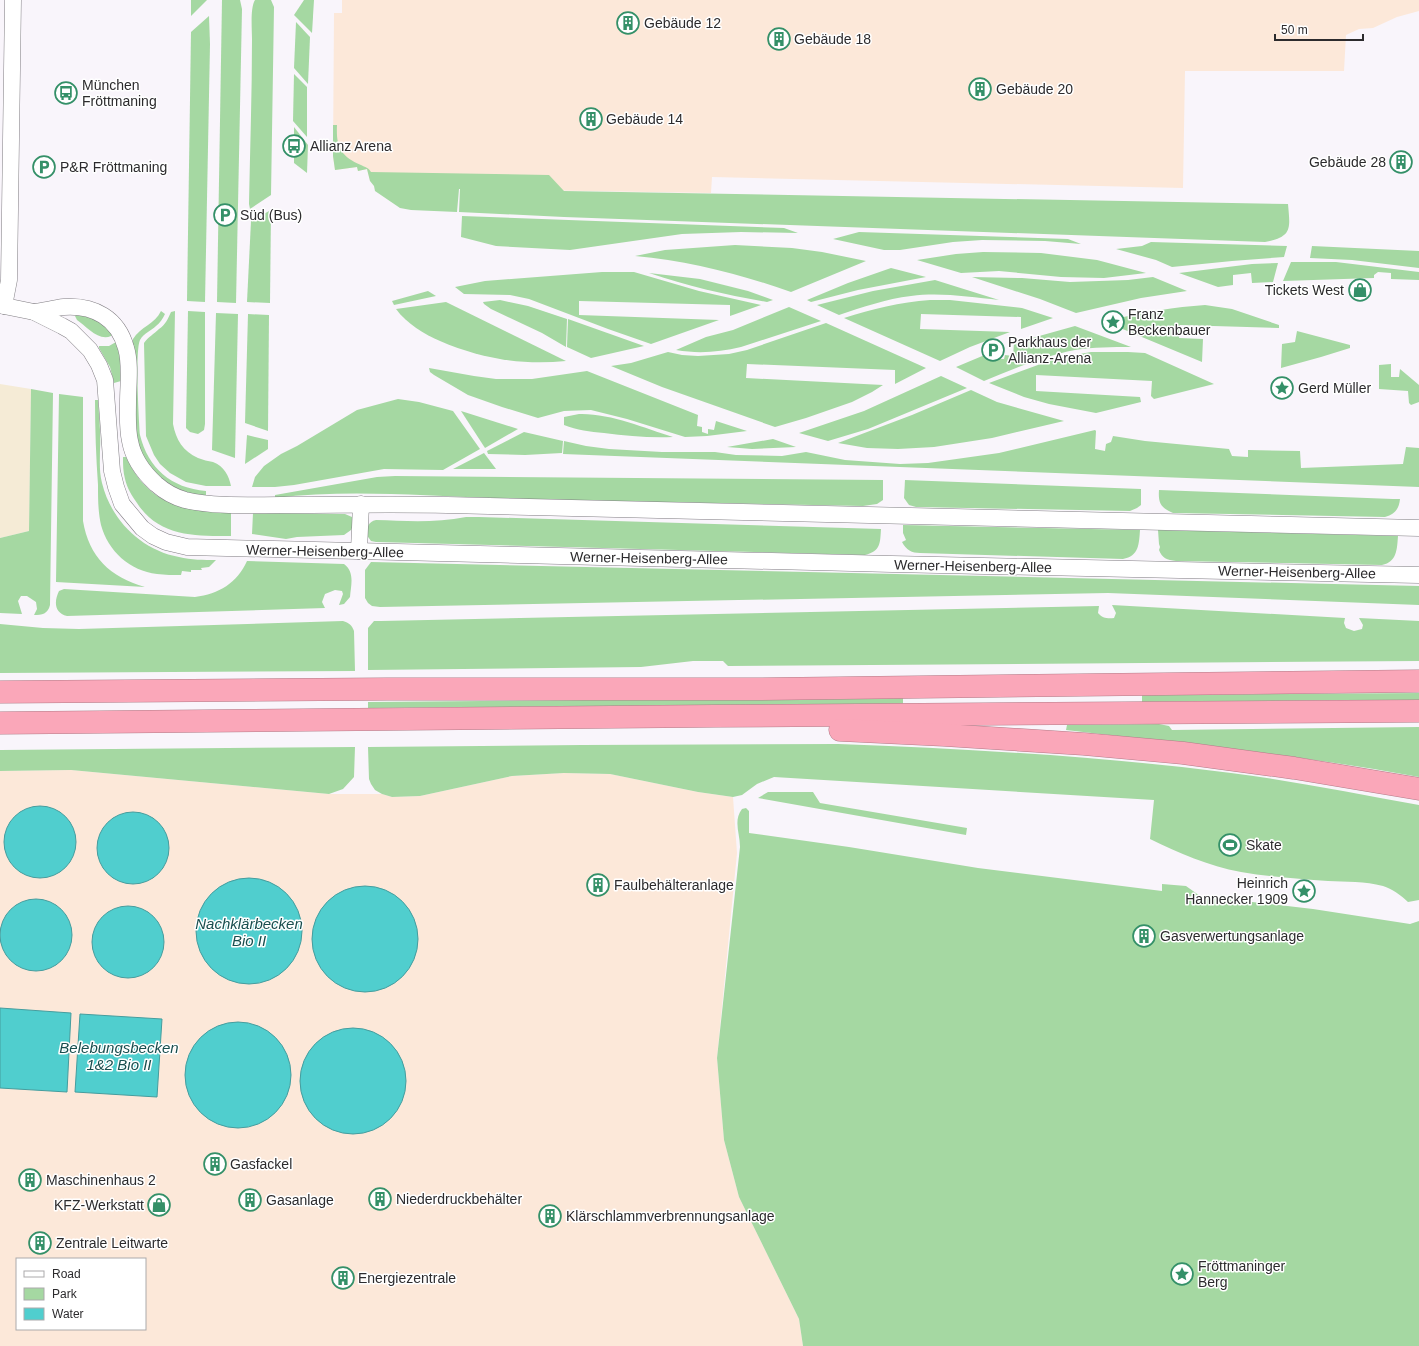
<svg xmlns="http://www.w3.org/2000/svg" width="1419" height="1346" font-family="Helvetica,sans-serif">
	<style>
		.commercial { fill: #f5ebd6 }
		.industrial { fill: #fce8d9; fill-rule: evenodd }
		.green { fill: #a5d8a2 }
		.water { fill: #50cece; stroke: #459d9e }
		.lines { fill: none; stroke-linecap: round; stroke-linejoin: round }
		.minor-casing { stroke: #817e83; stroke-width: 17 }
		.highway-casing { stroke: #b27c88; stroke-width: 23 }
		.minor { stroke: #fff; stroke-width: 16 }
		.highway { stroke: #faa7b9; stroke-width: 22 }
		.labels { text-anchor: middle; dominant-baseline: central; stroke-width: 3; stroke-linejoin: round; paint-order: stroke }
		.poi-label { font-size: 14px; fill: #2c2b2d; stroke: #fff; text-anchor: start }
		.street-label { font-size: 14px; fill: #2c2b2d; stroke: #fff }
		.water-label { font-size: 15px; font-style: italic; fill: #184e4e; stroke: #fff }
	</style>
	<rect width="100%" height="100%" fill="#f9f5fb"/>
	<polygon class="commercial" points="0,384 31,389 29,531 0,538"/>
	<g class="industrial">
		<polygon points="342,0 1419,0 1419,11 1397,17 1373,28 1359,29 1346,35 1344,71 1185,71 1183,188 712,177 711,193 459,189 370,181 367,169 358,171 357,167 335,170 333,156 334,13 342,13"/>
		<path d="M71,770L329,794H382L392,797L420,796L512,776L564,773L610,774L698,792L733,797L737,853L717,1058L724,1140L739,1197L799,1319L803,1346H0V771ZM17,1259H145V1329H17Z"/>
	</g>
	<g class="green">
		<polygon points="191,0 207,0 191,16"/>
		<polygon points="222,0 240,0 242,9 236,303 217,302"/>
		<path d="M255,0H271L274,7L271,195L250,209L249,204C250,149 252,94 252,39C252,29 250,8 255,0Z"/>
		<polygon points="304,0 314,0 312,33 294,15"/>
		<polygon points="209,16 210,44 205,302 187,301 191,32"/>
		<polygon points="296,22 310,37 308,84 294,68"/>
		<polygon points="294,74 307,87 307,137 293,121"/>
		<path d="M333,125H337C336,146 340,156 361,165C365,167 369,168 371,172L549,175L564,191L1288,204C1290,228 1293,237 1265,242L564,217L459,212L460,189H459L457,212L411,210L400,208L375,191L374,186L370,181L367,169L358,171L357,167L335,170L333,156Z"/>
		<polygon points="294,127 308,145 307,173 294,163"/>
		<polygon points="271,210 270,303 247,302 251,221"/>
		<polygon points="462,216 784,228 798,233 741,232 682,234 570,250 570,244 570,250 496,246 461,237"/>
		<polygon points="859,232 1068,239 1081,244 1045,241 982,240 953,242 900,250 884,250 833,239"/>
		<polygon points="1151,242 1287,246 1284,257 1232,261 1172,267 1156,260 1116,249 1142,246"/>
		<path d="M735,245L792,248L822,252L866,261L791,292C740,274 689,261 635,256L665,250Z"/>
		<polygon points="1312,246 1419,251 1419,268 1352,260 1310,258"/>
		<polygon points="983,252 1041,253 1097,260 1146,273 1104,278 1061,277 999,271 961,273 917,260 956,254"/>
		<polygon points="1291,262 1336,262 1419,272 1419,280 1391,279 1391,273 1378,272 1374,275 1374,278 1283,281"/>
		<polygon points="1278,263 1273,282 1252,283 1251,273 1233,275 1233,285 1218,287 1179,273 1252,264"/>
		<polygon points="891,268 926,277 858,290 811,302 807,300 848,283"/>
		<polygon points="602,272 634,272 699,291 761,305 730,316 730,305 579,301 579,315 719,320 651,344 608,329 529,299 510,295 464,294 455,287 485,281"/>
		<path d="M649,273L700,279L748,291L773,300L767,302C727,295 687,286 649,273Z"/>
		<polygon points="972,277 1022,278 1070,282 1128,280 1153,277 1187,291 1141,298 1076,313 1040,299"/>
		<path d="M935,280L999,300C970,297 940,292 911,296C886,299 863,307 839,315L817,305L873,291Z"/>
		<polygon points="428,291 436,296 394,305 392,301"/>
		<polygon points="500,300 528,306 567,319 566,347 542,333 491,309 484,304 483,302"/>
		<path d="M930,300H950L1022,308L1053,318L1021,329V317L921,314L920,329L1010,332L970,347L940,361L844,318C872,309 900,302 930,300Z"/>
		<path d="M446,302L566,361C521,365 482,359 440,341C424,334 407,324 396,309Z"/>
		<path d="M1205,305L1232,309L1279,325V328L1180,325L1179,338L1203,339L1202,362L1113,325L1115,319C1144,312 1175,307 1205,305Z"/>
		<path d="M789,307L821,321L741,347C719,352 699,354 676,350L706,337L733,330Z"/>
		<path d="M161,311L165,314C163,318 160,323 156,326C151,331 144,333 140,340C135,351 139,419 140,435C148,468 171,488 206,491V496C171,493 144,471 136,437C133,424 134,402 134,388C134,372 131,355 133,339C140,327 155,324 161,311Z"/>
		<path d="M175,311L173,424C176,440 183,451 198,458C203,460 208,461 213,462C224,466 229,476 231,486H206L186,482L170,473L160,464L154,455L146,436L144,343C148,337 154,334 159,329C165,325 168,319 171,312Z"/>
		<polygon points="188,311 205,312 205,424 204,430 198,434 190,432 186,428"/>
		<polygon points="216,313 238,314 235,458 212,450"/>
		<path d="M77,314L98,319L112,333L111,336C99,342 86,326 77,320L75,316Z"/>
		<polygon points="248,314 269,315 268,431 245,423"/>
		<polygon points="568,319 644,346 591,358 567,347"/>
		<polygon points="826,323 926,368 895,384 895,370 747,364 746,378 883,385 872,392 852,402 806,418 775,427 662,387 611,366 631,363 668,352 682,355 698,356 729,354 747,350"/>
		<path d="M1075,326L1131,347C1112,347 1094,347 1075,350C1043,356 1014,369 984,381L956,367L999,349V359H1004L1005,355L1013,356L1014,343Z"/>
		<polygon points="1297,331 1350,345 1350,348 1321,357 1281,368 1282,344 1295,342"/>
		<polygon points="116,342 120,353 121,381 114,383 110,367 99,348 99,346 109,346"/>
		<polygon points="1091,352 1128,352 1145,353 1214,384 1154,399 1151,396 1152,381 1036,375 1036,391 1140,397 1141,402 1096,413 1049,404 1024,397 989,383 1057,358"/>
		<polygon points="1391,364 1391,377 1399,377 1400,369 1419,385 1419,402 1411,405 1409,403 1408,391 1379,389 1379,365"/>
		<polygon points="429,368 474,376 496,379 532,379 587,371 698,415 697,426 702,427 702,432 708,434 708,429 714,430 716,421 747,431 707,436 685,437 627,419 591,410 564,411 538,418 502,407 468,395 434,375 430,372"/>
		<polygon points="941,376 967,388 868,429 828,441 799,433 864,411"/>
		<path d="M31,389L53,393L50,605C48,614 42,615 34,615L37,609L36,602L27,596H21L18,601L22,614L0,613V538L29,531Z"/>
		<polygon points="971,390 997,402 1064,421 992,438 934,447 898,449 867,448 838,443 912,415"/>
		<path d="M59,394L83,397V521C89,557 110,577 145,587L56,582Z"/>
		<polygon points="398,399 419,402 453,411 480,449 443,470 384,469 294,485 275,487 252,487 255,477 264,466 281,454 297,446 357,410"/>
		<path d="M95,400H98C99,416 101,433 100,449C100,461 99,471 102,483C111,520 141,550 179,557C191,560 204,560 216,560L209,567L201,568L202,570H191V572L182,571L181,575C173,575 165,575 157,574C130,571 108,551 101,525C98,512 98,498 98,485C96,457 95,429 95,400Z"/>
		<polygon points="461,411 518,429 485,448"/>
		<path d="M579,414C610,413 644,428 673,437C650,438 627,436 604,433C590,432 577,430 564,425V417Z"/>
		<polygon points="1095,430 1096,431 1095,449 1105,451 1106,444 1111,442 1113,436 1145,441 1229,449 1232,456 1248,457 1248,450 1300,451 1301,468 1403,464 1406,447 1419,448 1419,487 563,454 564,441 586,446 609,449 662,452 715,452 736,455 782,456 806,452 845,460 900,464 928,463 999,453"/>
		<polygon points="524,432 563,441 562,453 525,455 488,454 487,451"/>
		<polygon points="247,435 268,440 268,449 245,464"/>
		<polygon points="773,439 796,447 752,449 727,447"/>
		<polygon points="484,453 496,469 453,469"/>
		<path d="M123,457H126C149,505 182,511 231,512V536C195,536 159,537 137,503C132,496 127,488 125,479C123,472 123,464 123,457Z"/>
		<path d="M395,476L883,480V500L877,504L863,506C740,503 617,502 495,498C422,496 348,489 275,498V495L377,477Z"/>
		<polygon points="905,480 1141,489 1141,505 1137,508 1130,511 916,507 909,505 904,498"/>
		<path d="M1159,490L1393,499H1400C1399,509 1395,514 1385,517L1173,513C1161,508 1158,503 1159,490Z"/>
		<polygon points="253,513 345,514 352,517 355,522 351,530 344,535 297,537 286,539 252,534"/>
		<path d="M466,517H479L881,529C880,543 881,551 865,555L376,542L371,541L366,534C368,526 368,522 376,520C406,521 436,523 466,517Z"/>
		<path d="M903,525L1140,530C1139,544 1139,556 1123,559L920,553C912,553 906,550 902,542L906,540L903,533Z"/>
		<path d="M1158,530L1398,536C1397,549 1397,562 1382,565L1176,561C1167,560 1162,558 1159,550L1160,547L1159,544Z"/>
		<path d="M247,561L344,564C355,572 351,585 350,597L344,604L339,605L343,594L342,591L335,590L325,594L322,602L325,608L67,616C54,613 54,601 59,591L64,589L195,597C219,594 237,583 247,561Z"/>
		<polygon points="371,562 1419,586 1419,605 1108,593 380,607 372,606 368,603 365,598 365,570"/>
		<path d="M1112,605L1345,618L1344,623L1346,628L1354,631L1362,629L1363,625L1359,618L1419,621V661L728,666L723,661H693L641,667L368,670V628L374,621H381L1099,606L1098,613C1102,618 1108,619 1114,618L1116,613Z"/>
		<path d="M343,621C349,623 352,625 354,631L355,671L0,673V624L43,628L79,629Z"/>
		<polygon points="1419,693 1419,700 1142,702 1142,695"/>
		<polygon points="903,697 903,704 368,708 368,702"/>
		<path d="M1159,724L1169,726L1172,730L1419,727V777C1302,755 1184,744 1066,730L1067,725Z"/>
		<path d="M838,744C969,749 1100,756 1231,773C1294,781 1356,794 1419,805V900L1408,902C1401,895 1392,889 1383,886C1365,881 1346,882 1328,881C1299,879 1270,877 1241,872C1208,866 1179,853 1150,839L1154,800L774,777L757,784L742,795L733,797L698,792L610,774L564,773L512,776L420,796L392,797L382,794L375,790L371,784L369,779L368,747L582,745Z"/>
		<polygon points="355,747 354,777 343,789 329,794 71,770 0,771 0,750"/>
		<polygon points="768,792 813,792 820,803 967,828 966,835 758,798"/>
		<path d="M746,808L749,811V833L849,847L978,868L1162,891V884L1186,886L1200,896L1313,909L1410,924L1419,921V1346H803L799,1319L739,1197L724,1140L717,1058L740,847C740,833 733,821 742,809Z"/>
	</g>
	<g class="water">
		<circle cx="40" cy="842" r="36"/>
		<circle cx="133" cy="848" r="36"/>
		<circle cx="249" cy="931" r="53"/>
		<circle cx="365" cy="939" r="53"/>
		<circle cx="36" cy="935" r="36"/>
		<circle cx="128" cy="942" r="36"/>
		<polygon points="0,1008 71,1013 67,1092 0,1088"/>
		<polygon points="80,1014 162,1019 157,1097 75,1092"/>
		<circle cx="238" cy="1075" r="53"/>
		<circle cx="353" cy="1081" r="53"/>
	</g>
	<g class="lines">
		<g class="minor-casing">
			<g id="minor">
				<polyline points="0,305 34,312 62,326 71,331 90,350 99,365 105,380 112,471 116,487 122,504 142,528 153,536 166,542 187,547 892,564 1419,575"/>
				<polyline points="4,306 9,280 13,0"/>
				<path d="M34,312C44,311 54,308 64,307C94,305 118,318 126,348C131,364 128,385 128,402C128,415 127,428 130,441C133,458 144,473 156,484C164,491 174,497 185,500C215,507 251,505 281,505C337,505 392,504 447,505L1419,528"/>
				<polyline points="359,551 361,504"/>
			</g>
		</g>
		<g class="highway-casing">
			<g id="highway">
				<polyline points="0,692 387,689 755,689 1419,681"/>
				<polyline points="0,723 714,716 1419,711"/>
				<polyline points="840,730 944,735 1084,744 1183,753 1294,768 1419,789"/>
			</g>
		</g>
		<use href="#minor" class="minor"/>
		<use href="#highway" class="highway"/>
	</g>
	<defs>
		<g id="building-ring" transform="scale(1.15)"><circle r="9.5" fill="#fff" stroke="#349068" stroke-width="1.5"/><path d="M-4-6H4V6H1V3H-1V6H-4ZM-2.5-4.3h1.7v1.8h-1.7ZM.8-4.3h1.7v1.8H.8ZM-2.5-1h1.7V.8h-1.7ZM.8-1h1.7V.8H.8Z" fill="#349068"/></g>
		<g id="bus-ring" transform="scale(1.15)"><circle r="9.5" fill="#fff" stroke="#349068" stroke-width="1.5"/><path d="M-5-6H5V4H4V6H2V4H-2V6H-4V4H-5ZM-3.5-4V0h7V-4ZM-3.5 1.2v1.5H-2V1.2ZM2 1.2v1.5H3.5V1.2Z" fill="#349068"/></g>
		<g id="parking-ring" transform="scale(1.15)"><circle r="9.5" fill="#fff" stroke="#349068" stroke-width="1.5"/><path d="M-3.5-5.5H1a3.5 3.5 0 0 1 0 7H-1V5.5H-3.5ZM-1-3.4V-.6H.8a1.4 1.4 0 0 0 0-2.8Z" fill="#349068"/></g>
		<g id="shop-ring" transform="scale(1.15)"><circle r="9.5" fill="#fff" stroke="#349068" stroke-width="1.5"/><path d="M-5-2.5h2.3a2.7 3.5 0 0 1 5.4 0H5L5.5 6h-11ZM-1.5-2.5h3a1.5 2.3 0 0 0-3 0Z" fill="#349068"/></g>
		<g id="sight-ring" transform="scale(1.15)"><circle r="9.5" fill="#fff" stroke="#349068" stroke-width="1.5"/><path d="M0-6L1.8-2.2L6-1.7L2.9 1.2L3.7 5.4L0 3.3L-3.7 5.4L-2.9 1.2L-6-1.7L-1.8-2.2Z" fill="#349068"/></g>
		<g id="stadium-ring" transform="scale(1.15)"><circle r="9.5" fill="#fff" stroke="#349068" stroke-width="1.5"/><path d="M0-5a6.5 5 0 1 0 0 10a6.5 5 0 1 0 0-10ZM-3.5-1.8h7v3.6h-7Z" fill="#349068"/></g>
	</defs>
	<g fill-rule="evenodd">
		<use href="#building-ring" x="628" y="23"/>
		<use href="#building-ring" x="779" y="39"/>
		<use href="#building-ring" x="980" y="89"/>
		<use href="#bus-ring" x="66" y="93"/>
		<use href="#building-ring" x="591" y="119"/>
		<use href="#bus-ring" x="294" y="146"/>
		<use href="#building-ring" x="1401" y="162"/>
		<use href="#parking-ring" x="44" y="167"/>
		<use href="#parking-ring" x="225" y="215"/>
		<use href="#shop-ring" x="1360" y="290"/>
		<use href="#sight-ring" x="1113" y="322"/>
		<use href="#parking-ring" x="993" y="350"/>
		<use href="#sight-ring" x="1282" y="388"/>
		<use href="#stadium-ring" x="1230" y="845"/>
		<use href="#building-ring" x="598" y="885"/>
		<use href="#sight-ring" x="1304" y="891"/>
		<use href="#building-ring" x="1144" y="936"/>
		<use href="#building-ring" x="215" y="1164"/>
		<use href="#building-ring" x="30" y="1180"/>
		<use href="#building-ring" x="380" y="1199"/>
		<use href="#building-ring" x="250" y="1200"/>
		<use href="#shop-ring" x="159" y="1205"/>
		<use href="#building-ring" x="550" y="1216"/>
		<use href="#building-ring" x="40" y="1243"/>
		<use href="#sight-ring" x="1182" y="1274"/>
		<use href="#building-ring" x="343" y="1278"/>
	</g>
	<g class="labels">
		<g class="poi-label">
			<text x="644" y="23">Gebäude 12</text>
			<text x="794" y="39">Gebäude 18</text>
			<text x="82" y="85">München<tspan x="82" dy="16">Fröttmaning</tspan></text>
			<text x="996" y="89">Gebäude 20</text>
			<text x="606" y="119">Gebäude 14</text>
			<text x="310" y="146">Allianz Arena</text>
			<text x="1386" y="162" text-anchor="end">Gebäude 28</text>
			<text x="60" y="167">P&amp;R Fröttmaning</text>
			<text x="240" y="215">Süd (Bus)</text>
			<text x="1344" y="290" text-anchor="end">Tickets West</text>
			<text x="1128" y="314">Franz<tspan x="1128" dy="16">Beckenbauer</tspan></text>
			<text x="1008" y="342">Parkhaus der<tspan x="1008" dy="16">Allianz-Arena</tspan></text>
			<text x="1298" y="388">Gerd Müller</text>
			<text x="1246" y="845">Skate</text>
			<text x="1288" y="883" text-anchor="end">Heinrich<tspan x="1288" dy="16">Hannecker 1909</tspan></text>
			<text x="614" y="885">Faulbehälteranlage</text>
			<text x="1160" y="936">Gasverwertungsanlage</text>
			<text x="230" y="1164">Gasfackel</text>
			<text x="46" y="1180">Maschinenhaus 2</text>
			<text x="396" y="1199">Niederdruckbehälter</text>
			<text x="266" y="1200">Gasanlage</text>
			<text x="144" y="1205" text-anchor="end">KFZ-Werkstatt</text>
			<text x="566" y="1216">Klärschlammverbrennungsanlage</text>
			<text x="56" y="1243">Zentrale Leitwarte</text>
			<text x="1198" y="1266">Fröttmaninger<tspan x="1198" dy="16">Berg</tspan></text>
			<text x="358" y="1278">Energiezentrale</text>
		</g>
		<g class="street-label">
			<text transform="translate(325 551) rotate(1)">Werner-Heisenberg-Allee</text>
			<text transform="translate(649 558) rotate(1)">Werner-Heisenberg-Allee</text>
			<text transform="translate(973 566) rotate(1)">Werner-Heisenberg-Allee</text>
			<text transform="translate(1297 572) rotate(1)">Werner-Heisenberg-Allee</text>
		</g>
		<g class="water-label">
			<text x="249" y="923">Nachklärbecken<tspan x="249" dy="17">Bio II</tspan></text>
			<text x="119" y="1047">Belebungsbecken<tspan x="119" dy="17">1&amp;2 Bio II</tspan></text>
		</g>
	</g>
	<rect x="16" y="1258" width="130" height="72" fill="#ffffff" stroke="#abaaab"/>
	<rect x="24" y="1271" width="20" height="6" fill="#ffffff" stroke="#abaaab"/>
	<text x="52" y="1278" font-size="12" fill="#2c2b2d">Road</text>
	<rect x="24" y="1288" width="20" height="12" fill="#a5d8a2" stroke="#abaaab"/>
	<text x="52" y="1298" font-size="12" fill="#2c2b2d">Park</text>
	<rect x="24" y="1308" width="20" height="12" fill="#50cece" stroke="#abaaab"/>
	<text x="52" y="1318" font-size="12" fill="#2c2b2d">Water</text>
	<path d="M1275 34v6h88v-6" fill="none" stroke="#2c2b2d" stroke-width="2"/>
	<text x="1281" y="34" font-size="12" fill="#2c2b2d" stroke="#ffffff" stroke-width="3" paint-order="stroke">50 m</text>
</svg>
